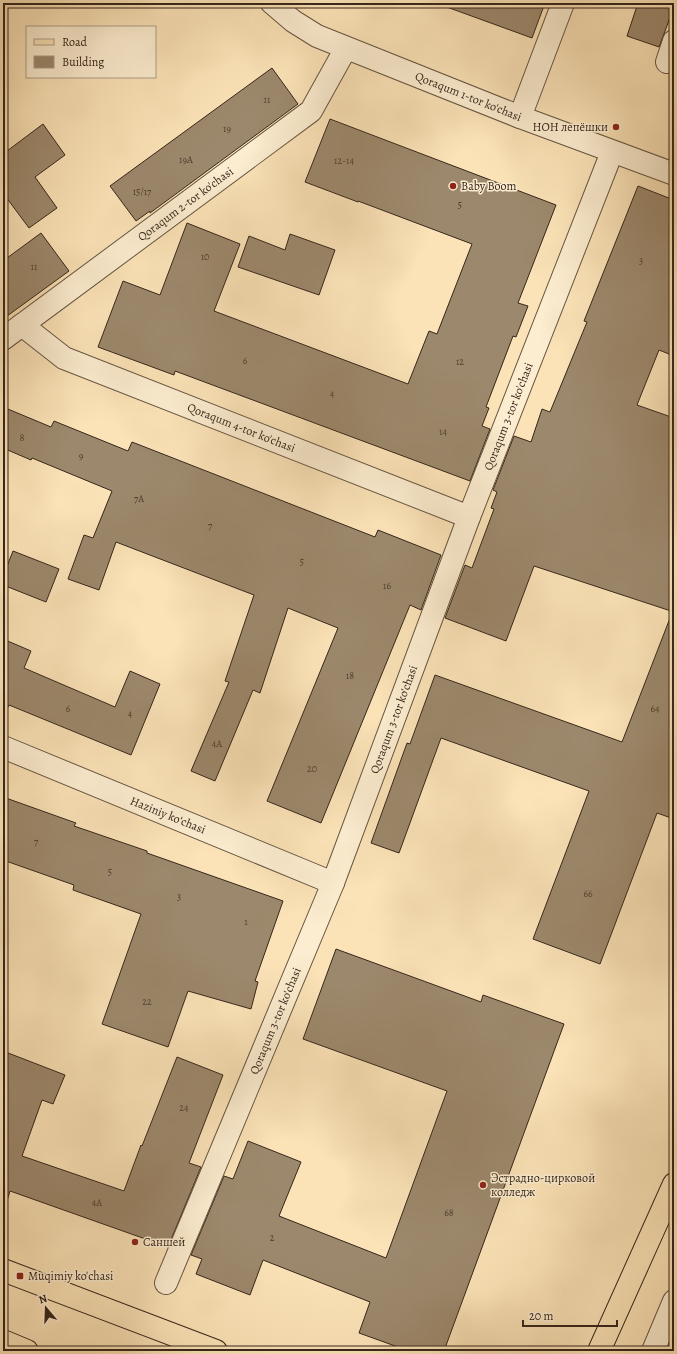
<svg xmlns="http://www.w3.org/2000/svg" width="677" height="1354" font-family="Alegreya,serif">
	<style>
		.building { fill: #9c886c; stroke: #36261b }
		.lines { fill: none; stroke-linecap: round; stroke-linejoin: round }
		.minor-casing { stroke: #675542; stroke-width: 24 }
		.major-casing { stroke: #36261b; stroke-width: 24 }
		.minor { stroke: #fcedd0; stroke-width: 22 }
		.major { stroke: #fbe3b7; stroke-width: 22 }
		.poi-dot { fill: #8f2418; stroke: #fcedd0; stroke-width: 1.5 }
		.labels { text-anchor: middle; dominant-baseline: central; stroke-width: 3; stroke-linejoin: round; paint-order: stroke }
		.number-label { font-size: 10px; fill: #503e2f }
		.street-label { font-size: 12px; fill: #36261b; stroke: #fcedd0 }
		.poi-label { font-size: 12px; fill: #36261b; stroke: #fcedd0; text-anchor: start }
	</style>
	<rect width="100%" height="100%" fill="#fbe3b7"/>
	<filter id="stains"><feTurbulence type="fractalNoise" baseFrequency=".005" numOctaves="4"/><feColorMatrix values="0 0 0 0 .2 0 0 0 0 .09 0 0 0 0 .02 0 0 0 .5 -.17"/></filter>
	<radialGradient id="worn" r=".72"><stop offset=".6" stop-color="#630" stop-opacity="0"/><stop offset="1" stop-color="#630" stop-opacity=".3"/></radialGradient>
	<g class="building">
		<polygon points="444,3 545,3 532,38 444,6"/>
		<polygon points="638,3 674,3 674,7 659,47 627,36"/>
		<polygon points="272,68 298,104 150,213 150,211 136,221 110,186"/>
		<polygon points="330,119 556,205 518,303 528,306 516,337 513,336 486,407 489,408 482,426 490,429 470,481 175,371 174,375 98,347 123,281 160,295 187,223 240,244 214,311 408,384 429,331 437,334 472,244 358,201 358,202 305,182"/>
		<polygon points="43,124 65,155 35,177 57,208 29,228 3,193 3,154"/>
		<polygon points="638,186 674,200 674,356 659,350 637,405 674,418 674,612 534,566 506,641 445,618 465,565 472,568 494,509 491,508 497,492 493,490 514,436 531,442 542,409 550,412 587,322 584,321"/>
		<polygon points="41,233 69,271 3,319 3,261"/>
		<polygon points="290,234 335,250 319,295 238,267 249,236 285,250"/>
		<polygon points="3,407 51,427 54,421 128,451 132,442 375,537 378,530 441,555 421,610 410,605 321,823 267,801 338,628 288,608 260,693 253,690 215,781 191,771 229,682 225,681 254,595 116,542 99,590 68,579 84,535 93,538 112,491 32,458 31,460 3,448"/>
		<polygon points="13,551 59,569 46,602 3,585 3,576"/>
		<polygon points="672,613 674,613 674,819 657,813 600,964 533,939 589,791 441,738 399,853 371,843 407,743 410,744 435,675 622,742"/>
		<polygon points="3,639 31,651 24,668 115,707 130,671 160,684 131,755 9,705 3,717"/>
		<polygon points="3,797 76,823 74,826 147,851 147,853 283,901 255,981 258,982 251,1009 188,991 168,1047 102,1024 141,914 73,890 74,885 3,860"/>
		<polygon points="336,949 481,1002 483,995 564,1024 444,1351 409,1351 359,1333 370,1302 263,1260 250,1295 196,1274 202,1259 191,1255 224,1176 233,1179 248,1141 301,1162 279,1216 386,1258 447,1091 303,1039"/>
		<polygon points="3,1051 65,1075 53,1104 42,1100 22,1156 124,1191 141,1145 142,1146 177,1057 223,1075 189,1163 201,1167 168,1247 10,1191 7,1201 3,1200"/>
	</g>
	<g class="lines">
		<g class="minor-casing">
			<g id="minor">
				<path id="s1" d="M272,3L293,21L317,36L520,117L674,174"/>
				<polyline points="667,62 674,41"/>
				<polyline points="520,117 563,3"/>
				<path id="s2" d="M22,325L64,358L469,517"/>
				<path id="s3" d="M3,339L311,111L346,48"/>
				<polyline points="3,747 333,883"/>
				<path id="s4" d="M166,1283L333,883L469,517L612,152"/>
				<polyline points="653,1351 674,1301"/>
			</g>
		</g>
		<g class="major-casing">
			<g id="major">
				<polyline points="3,1270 216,1351"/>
				<polyline points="3,1341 27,1351"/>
				<polyline points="599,1351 674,1184"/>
			</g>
		</g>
		<use href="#minor" class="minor"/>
		<use href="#major" class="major"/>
	</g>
	<g class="poi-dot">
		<circle cx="616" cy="127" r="4"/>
		<circle cx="453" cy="186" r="4"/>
		<circle cx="483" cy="1185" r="4"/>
		<circle cx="135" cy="1242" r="4"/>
		<rect x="16" y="1272" width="8" height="8" rx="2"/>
	</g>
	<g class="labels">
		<g class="number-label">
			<text x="267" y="99">11</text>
			<text x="227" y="128">19</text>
			<text x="186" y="159">19A</text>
			<text x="344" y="160">12-14</text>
			<text x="142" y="191">15/17</text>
			<text x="460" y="204">5</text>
			<text x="205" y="256">10</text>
			<text x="641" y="260">3</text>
			<text x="34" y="266">11</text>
			<text x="245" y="360">6</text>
			<text x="460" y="361">12</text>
			<text x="332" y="393">4</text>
			<text x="443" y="431">14</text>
			<text x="22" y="437">8</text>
			<text x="81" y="455">9</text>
			<text x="139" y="498">7A</text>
			<text x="210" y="525">7</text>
			<text x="302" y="561">5</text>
			<text x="387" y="585">16</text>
			<text x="350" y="675">18</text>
			<text x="68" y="708">6</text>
			<text x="655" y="708">64</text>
			<text x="130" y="713">4</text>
			<text x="217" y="743">4A</text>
			<text x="312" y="768">20</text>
			<text x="36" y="841">7</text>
			<text x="110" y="871">5</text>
			<text x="588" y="893">66</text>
			<text x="179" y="896">3</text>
			<text x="246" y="921">1</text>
			<text x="147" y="1001">22</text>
			<text x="184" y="1107">24</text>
			<text x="97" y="1202">4A</text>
			<text x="449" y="1212">68</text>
			<text x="272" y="1237">2</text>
		</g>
		<g class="street-label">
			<text stroke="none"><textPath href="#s1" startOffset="219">Qoraqum 1-tor ko'chasi</textPath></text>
			<text stroke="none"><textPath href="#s3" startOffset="227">Qoraqum 2-tor ko'chasi</textPath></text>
			<text stroke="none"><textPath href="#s4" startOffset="932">Qoraqum 3-tor ko'chasi</textPath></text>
			<text stroke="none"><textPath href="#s2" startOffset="244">Qoraqum 4-tor ko'chasi</textPath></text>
			<text stroke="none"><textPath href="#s4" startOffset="608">Qoraqum 3-tor ko'chasi</textPath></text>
			<text transform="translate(168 815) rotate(22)">Haziniy koʻchasi</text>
			<text stroke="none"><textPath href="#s4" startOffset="284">Qoraqum 3-tor ko'chasi</textPath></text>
		</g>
		<g class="poi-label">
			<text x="608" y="127" text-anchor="end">НОН лепёшки</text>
			<text x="461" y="186">Baby Boom</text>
			<text x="491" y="1178">Эстрадно-цирковой<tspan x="491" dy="14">колледж</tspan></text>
			<text x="143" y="1242">Саншей</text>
			<text x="28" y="1276">Muqimiy ko'chasi</text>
		</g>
	</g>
	<rect width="677" height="1354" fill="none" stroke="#fbe3b7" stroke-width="16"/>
	<rect x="4" y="4" width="669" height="1346" fill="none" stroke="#36261b" stroke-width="2"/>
	<rect x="8" y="8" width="661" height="1338" fill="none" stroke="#36261b"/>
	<rect x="26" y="26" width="130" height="52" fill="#fcedd0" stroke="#ad9d88"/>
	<rect x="34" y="39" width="20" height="6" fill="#fbe3b7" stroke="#ad9d88"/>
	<text x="62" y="46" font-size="12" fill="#36261b">Road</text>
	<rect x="34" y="56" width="20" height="12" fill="#9c886c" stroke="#ad9d88"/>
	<text x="62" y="66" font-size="12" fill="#36261b">Building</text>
	<g transform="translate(46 1308) rotate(341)" stroke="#fcedd0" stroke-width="3" paint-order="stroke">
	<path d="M0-3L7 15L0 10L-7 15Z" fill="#36261b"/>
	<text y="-6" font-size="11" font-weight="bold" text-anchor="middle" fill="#36261b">N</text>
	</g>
	<path d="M523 1320v6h94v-6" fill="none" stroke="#36261b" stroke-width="2"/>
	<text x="529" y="1320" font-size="12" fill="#36261b" stroke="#fcedd0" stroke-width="3" paint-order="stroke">20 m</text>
	<rect width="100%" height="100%" filter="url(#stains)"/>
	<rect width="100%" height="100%" fill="url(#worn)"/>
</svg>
